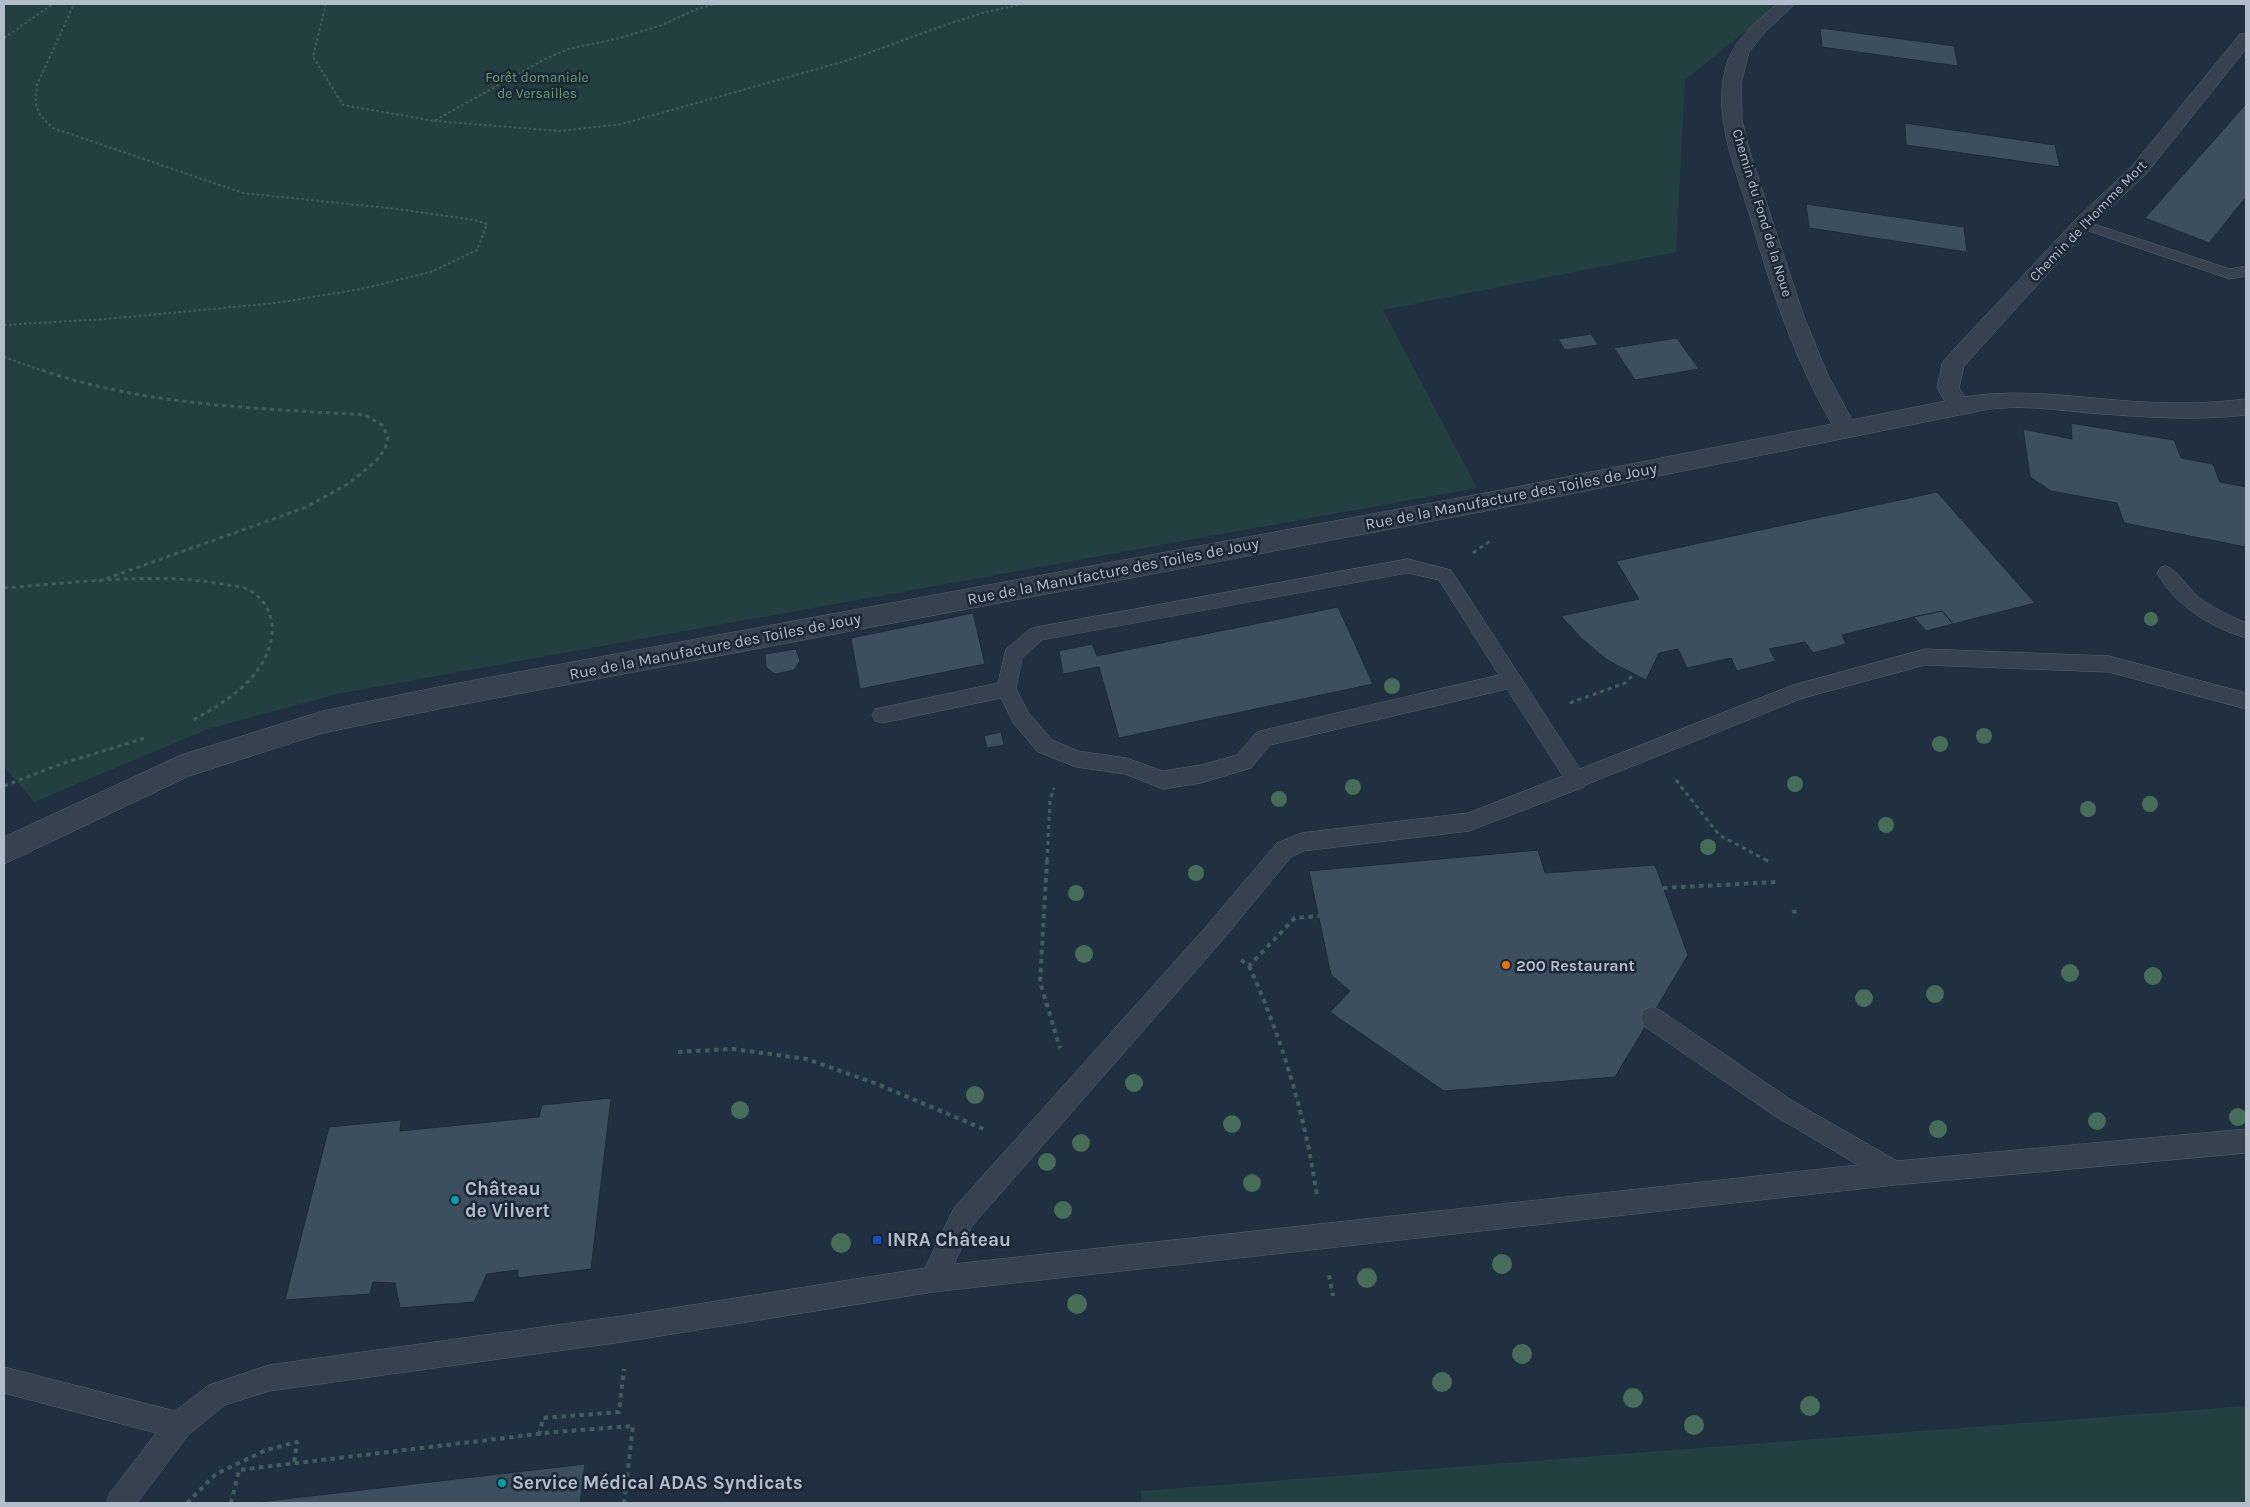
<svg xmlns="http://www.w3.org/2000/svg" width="2250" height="1507" font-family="Karla,sans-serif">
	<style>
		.green { fill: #233f41 }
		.building { fill: #3d4f5f; stroke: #1d2936 }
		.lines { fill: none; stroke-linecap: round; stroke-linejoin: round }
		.service-casing { stroke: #54606d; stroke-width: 1 }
		.minor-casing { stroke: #54606d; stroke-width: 1 }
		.path-far2 { stroke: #415c5e; stroke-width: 2; stroke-dasharray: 2.5 2.5; stroke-linecap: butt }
		.path-far1 { stroke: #415c5e; stroke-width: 3; stroke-dasharray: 4 4; stroke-linecap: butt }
		.path { stroke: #415c5e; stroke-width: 4; stroke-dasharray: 4.5 4.5; stroke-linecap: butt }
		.service { fill: #36424f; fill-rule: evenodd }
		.minor { fill: #36424f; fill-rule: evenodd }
		.tree { fill: #476c5a }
		.food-dot { fill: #e8710a; stroke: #1b2734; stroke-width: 2 }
		.culture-dot { fill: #0f9aa8; stroke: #1b2734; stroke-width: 2 }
		.transit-dot { fill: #1a4fb4; stroke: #1b2734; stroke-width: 2 }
		.labels { text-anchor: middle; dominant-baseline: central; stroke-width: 5; stroke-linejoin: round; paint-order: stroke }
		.far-park-label { font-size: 14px; fill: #669e6f; stroke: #1b2734 }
		.far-street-label { font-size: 14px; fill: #b1bdcb; stroke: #1b2734 }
		.street-label { font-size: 16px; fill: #b1bdcb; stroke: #1b2734 }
		.poi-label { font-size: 16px; font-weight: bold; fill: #b1bdcb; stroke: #1b2734; text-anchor: start }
		.near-poi-label { font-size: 19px; font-weight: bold; fill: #b1bdcb; stroke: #1b2734; text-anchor: start }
	</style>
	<rect width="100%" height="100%" fill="#213040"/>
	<g class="green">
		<polygon points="4,4 1779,4 1685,80 1676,252 1383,310 1477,488 337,694 208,729 34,802 4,766"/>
		<polygon points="2246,1406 2246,1503 1141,1503 1141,1491"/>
	</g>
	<g class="building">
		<polygon points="1820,28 1954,46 1958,66 1822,47"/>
		<polygon points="2246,104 2246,197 2209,243 2145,218"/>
		<polygon points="1905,123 2055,145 2060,167 1906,145"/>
		<polygon points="1806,204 1964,227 1967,252 1809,228"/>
		<polygon points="1591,334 1598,345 1565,350 1558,339"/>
		<polygon points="1677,338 1699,369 1635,380 1614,348"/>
		<polygon points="2071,423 2174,440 2181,458 2213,464 2220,482 2246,487 2246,547 2124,523 2117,503 2051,491 2030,477 2023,429 2072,439"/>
		<polygon points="1937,492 2035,603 1953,624 1942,611 1914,617 1842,635 1846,644 1813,653 1805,642 1769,649 1776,661 1737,671 1731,658 1687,668 1678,649 1659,653 1646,680 1607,660 1581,638 1561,616 1639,599 1616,561"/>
		<polygon points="1338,607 1373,684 1119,738 1099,667 1063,674 1059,651 1092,644 1097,656"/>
		<polygon points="1942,611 1953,624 1926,631 1914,617"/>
		<polygon points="973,613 985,664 860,689 851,638"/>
		<polygon points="796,649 800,661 794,670 775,674 766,667 765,654"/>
		<polygon points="1001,732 1004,745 987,748 984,736"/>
		<polygon points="1538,850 1545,873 1655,865 1688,955 1615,1077 1444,1091 1330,1012 1350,991 1331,975 1309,871"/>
		<polygon points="611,1098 591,1269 518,1278 518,1270 487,1274 474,1302 400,1308 395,1283 373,1282 370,1294 285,1300 329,1127 401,1120 400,1131 539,1117 542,1105"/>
		<polygon points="585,1464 580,1503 258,1503 259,1502"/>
	</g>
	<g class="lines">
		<g class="service-casing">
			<g id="service">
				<polygon points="2082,220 2230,269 2246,266 2246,276 2229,279 2224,277 2077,227 2075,224"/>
				<path d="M1408,559L1451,570L1580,769L1793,685L1925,649L2109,656L2246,693V709L2109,672L1925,665L1803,698L1585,785L1584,787L1469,831L1303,851L1291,857L1220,943L972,1226L954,1264L1858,1165L1775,1116L1644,1026L1641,1018L1644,1010L1652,1007L1660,1010L1791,1100L1897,1161L2246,1129V1153L1895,1185L933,1292L629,1341L269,1391L225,1405L188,1435L137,1503H106L110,1493L156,1433L4,1393V1367L175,1411L209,1385L269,1365L629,1315L925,1268L954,1208L1204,929L1277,843L1301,833L1468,813L1563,776L1507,689L1270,745L1251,768L1201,783L1163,789L1125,774L1076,767L1038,752L1014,724L1001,698L882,723L875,721L872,715L875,709L998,683L1006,649L1030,629L1037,627ZM1408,573L1439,580L1499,675L1264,730L1257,732L1237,755L1201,765L1163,771L1126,758L1078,751L1052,740L1028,712L1016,689L1022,658L1042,640Z"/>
				<path d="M2166,566C2178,570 2187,587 2197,596C2212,608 2229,615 2246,623V638C2211,628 2175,605 2157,573L2160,568Z"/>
			</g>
		</g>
		<g class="minor-casing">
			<path id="minor" d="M1777,4H1795L1764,33L1749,52L1741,84L1742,120L1750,153L1804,317L1828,375L1852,420L1945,401L1937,388L1942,364L1945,359L2075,220L2132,166L2240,34L2246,33V49L2146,174L2089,228L1964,366L1959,388L1965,397C2020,388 2073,397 2128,401C2168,404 2207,404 2246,399V415C2194,421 2143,417 2090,413C2056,410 2019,404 1984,410L1491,510L443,708L323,733L189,776L4,864V837L181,755L323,711L443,686L1491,492L1832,424C1794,359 1771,288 1750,216C1735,167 1710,111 1728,60C1737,36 1759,20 1777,4Z"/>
		</g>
		<g class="path-far2">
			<polyline points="326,4 313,57 343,105 434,121 545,59 568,49 620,38 662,25 697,9 716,4"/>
			<polyline points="4,38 53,4"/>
			<polyline points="434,121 560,131 622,124 849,60 948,24 986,12 1023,4"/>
			<path d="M4,325L106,319L276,303L361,289L431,272L477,250L487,224L475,220L397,209L243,193L53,128C36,113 34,108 37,85L74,4"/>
			<polyline points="4,357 46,372"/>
		</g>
		<g class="path-far1">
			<path d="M42,370C145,406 258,408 365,415L382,425L388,437L385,449L376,461L348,484L304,508L99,581"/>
			<polyline points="1473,553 1490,541"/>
			<path d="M4,588C74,583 158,571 227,585C234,586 243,586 249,590C265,598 274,617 272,634C268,676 226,702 193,720"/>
			<polyline points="1570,703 1625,683 1634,674"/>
			<polyline points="1676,780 1719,835 1768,861"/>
			<polyline points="4,786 61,764 145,738"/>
			<polyline points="1047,861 1050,801 1054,788"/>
		</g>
		<g class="path">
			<polyline points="1047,860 1040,982 1060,1048"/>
			<polyline points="1766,860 1768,861"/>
			<polyline points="1663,888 1777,882"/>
			<polyline points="1792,912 1799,911"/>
			<polyline points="1241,960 1249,966 1295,918 1319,916"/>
			<path d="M1249,966C1282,1038 1306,1118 1317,1197"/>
			<polyline points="678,1052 733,1049 807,1059 877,1084 986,1130"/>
			<polyline points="1329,1275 1333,1296"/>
			<polyline points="539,1435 543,1418 619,1412 624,1369"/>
			<polyline points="187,1503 216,1474 266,1450 297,1442 294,1464"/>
			<polyline points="231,1503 239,1470 554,1432 633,1426 624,1503"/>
		</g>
		<use href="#service" class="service"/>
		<use href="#minor" class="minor"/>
	</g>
	<g class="tree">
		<circle cx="2151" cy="619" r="7"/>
		<circle cx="1392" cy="686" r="8"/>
		<circle cx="1984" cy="736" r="8"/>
		<circle cx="1940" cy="744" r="8"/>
		<circle cx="1795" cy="784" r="8"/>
		<circle cx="1353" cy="787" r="8"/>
		<circle cx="1279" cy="799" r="8"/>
		<circle cx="2150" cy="804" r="8"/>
		<circle cx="2088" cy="809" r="8"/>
		<circle cx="1886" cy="825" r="8"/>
		<circle cx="1708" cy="847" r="8"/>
		<circle cx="1196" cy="873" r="8"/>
		<circle cx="1076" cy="893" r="8"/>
		<circle cx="1084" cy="954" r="9"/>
		<circle cx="2070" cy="973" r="9"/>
		<circle cx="2153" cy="976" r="9"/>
		<circle cx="1935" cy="994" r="9"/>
		<circle cx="1864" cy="998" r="9"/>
		<circle cx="1134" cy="1083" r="9"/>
		<circle cx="975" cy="1095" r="9"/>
		<circle cx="740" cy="1110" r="9"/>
		<circle cx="2238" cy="1117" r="9"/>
		<circle cx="2097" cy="1121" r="9"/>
		<circle cx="1232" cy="1124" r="9"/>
		<circle cx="1938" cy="1129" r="9"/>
		<circle cx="1081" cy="1143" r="9"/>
		<circle cx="1047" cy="1162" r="9"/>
		<circle cx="1252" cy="1183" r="9"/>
		<circle cx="1063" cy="1210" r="9"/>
		<circle cx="841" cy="1243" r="10"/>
		<circle cx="1502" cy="1264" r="10"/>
		<circle cx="1367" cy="1278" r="10"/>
		<circle cx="1077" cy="1304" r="10"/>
		<circle cx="1522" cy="1354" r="10"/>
		<circle cx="1442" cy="1382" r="10"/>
		<circle cx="1633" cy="1398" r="10"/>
		<circle cx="1810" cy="1406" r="10"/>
		<circle cx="1694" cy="1425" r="10"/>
	</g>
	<circle class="food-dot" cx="1506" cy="965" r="5"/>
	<g class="culture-dot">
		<circle cx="455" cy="1200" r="5"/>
		<circle cx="502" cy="1483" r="5"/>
	</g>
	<rect class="transit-dot" x="872" y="1235" width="10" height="10" rx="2.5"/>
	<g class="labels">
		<g class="far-park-label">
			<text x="537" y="77">Forêt domaniale<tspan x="537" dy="16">de Versailles</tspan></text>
		</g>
		<g class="far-street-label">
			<text transform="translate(1762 213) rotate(73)">Chemin du Fond de la Noue</text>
			<text transform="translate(2088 221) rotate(-46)">Chemin de l'Homme Mort</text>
		</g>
		<g class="street-label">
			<text transform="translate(1511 496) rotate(-11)">Rue de la Manufacture des Toiles de Jouy</text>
			<text transform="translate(1113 571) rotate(-11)">Rue de la Manufacture des Toiles de Jouy</text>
			<text transform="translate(715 646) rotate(-11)">Rue de la Manufacture des Toiles de Jouy</text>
		</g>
		<g class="poi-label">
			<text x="1516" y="965">200 Restaurant</text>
		</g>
		<g class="near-poi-label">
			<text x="465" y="1189">Château<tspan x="465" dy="22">de Vilvert</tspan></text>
			<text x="887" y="1240">INRA Château</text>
			<text x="512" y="1483">Service Médical ADAS Syndicats</text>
		</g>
	</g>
	<rect width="2250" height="1507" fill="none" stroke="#b1bdcb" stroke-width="10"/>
</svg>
